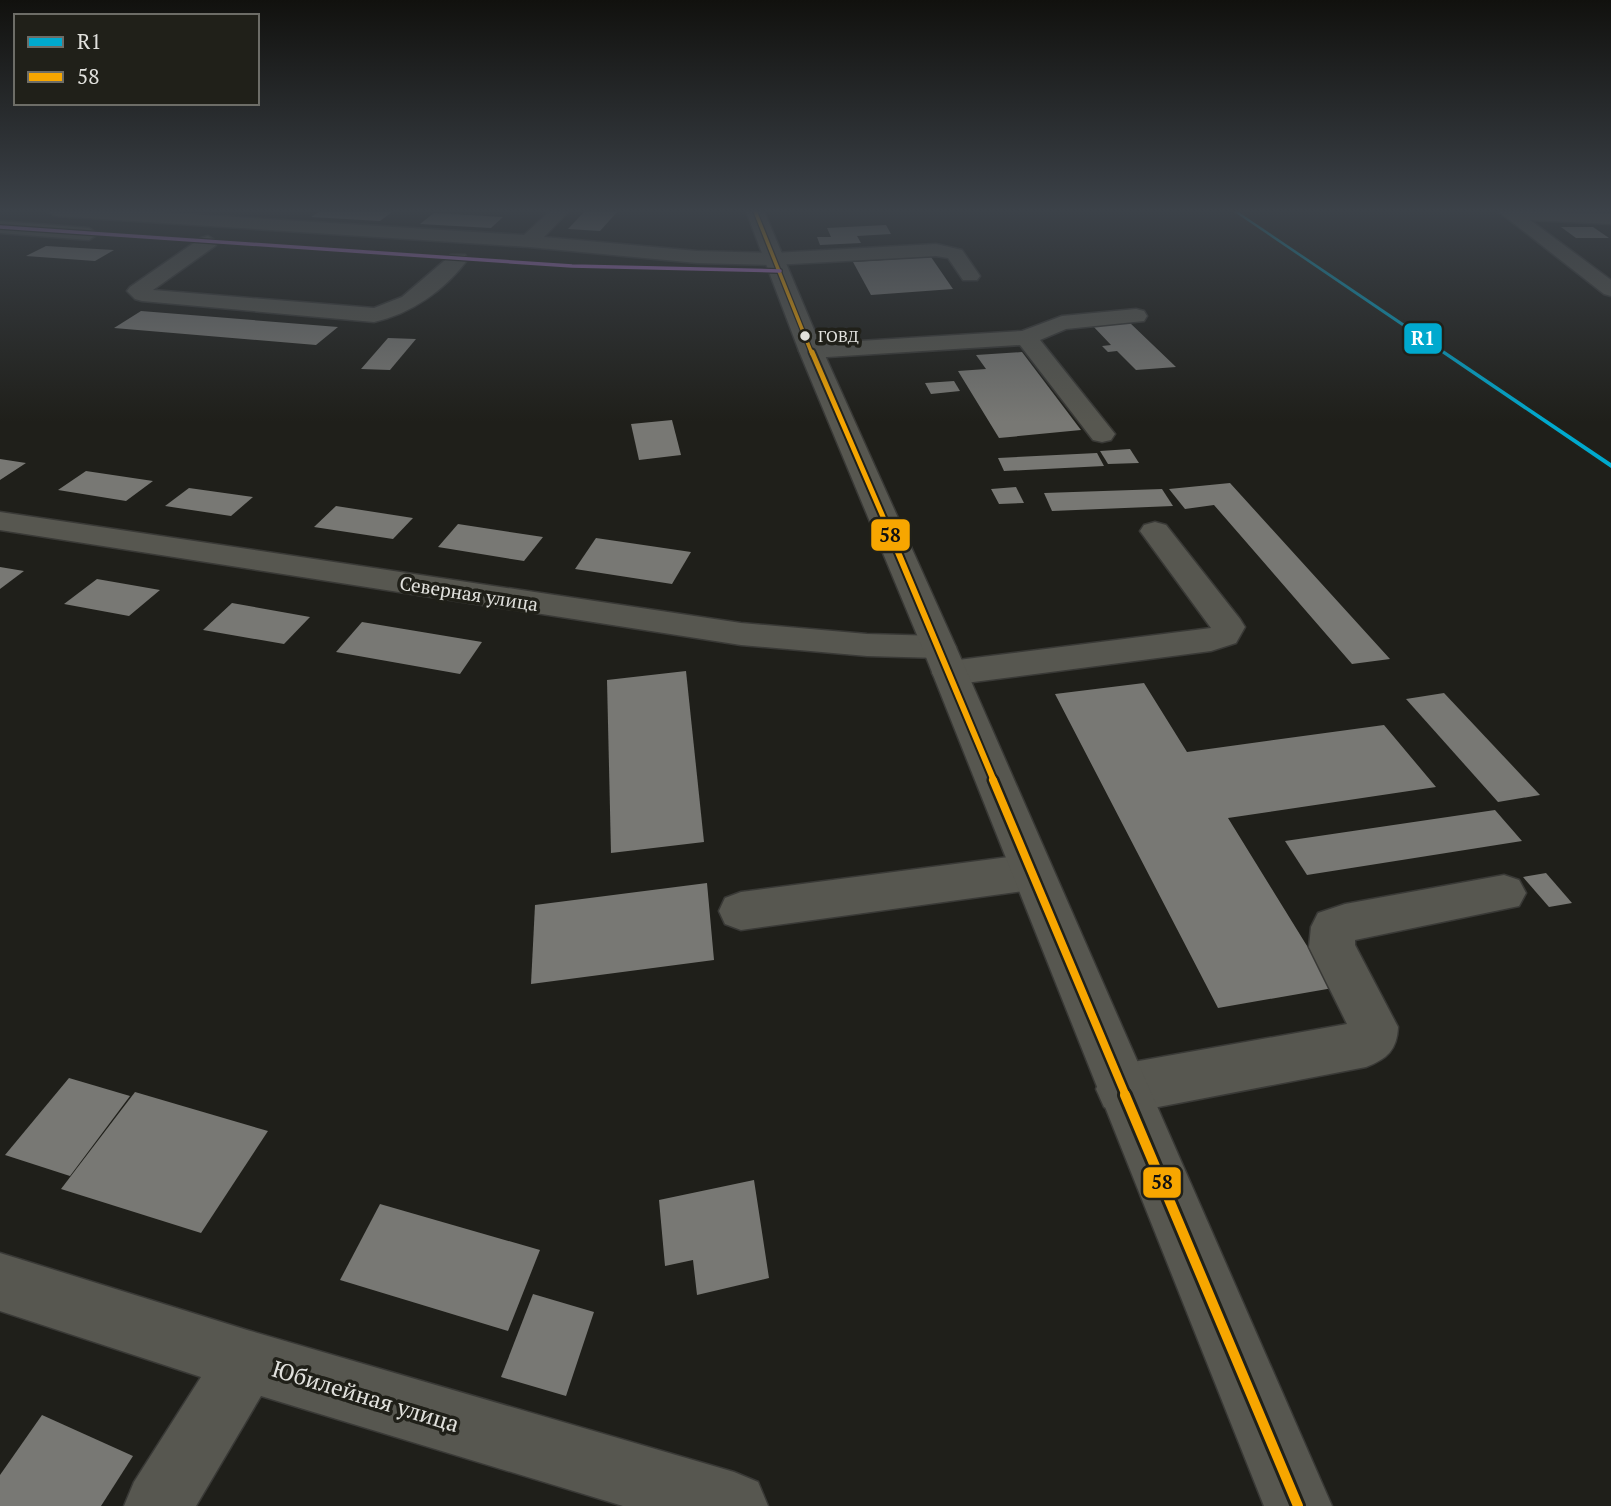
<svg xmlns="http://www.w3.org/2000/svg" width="1611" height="1506" font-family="'PT Serif',serif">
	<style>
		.building { fill: #787874 }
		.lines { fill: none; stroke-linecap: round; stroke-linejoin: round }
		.minor-casing { stroke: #393936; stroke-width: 3 }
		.major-casing { stroke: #393936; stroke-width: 3 }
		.minor { fill: #575750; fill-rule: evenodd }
		.major { fill: #575750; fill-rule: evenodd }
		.bus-1-far4-casing { stroke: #202019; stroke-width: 6 }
		.bus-1-far3-casing { stroke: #202019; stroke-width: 9 }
		.bus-1-far2-casing { stroke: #202019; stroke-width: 10 }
		.bus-1-far1-casing { stroke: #202019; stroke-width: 13 }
		.bus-1-casing { stroke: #202019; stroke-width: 16 }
		.bus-2-casing { stroke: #202019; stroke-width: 6 }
		.bus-1-far4 { stroke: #f7a600; stroke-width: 3.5 }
		.bus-1-far3 { stroke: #f7a600; stroke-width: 5 }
		.bus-1-far2 { stroke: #f7a600; stroke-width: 6 }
		.bus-1-far1 { stroke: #f7a600; stroke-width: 8 }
		.bus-1 { stroke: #f7a600; stroke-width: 10 }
		.bus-2 { stroke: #b673d3; stroke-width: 3.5 }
		.rail-1-casing { stroke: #202019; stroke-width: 5 }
		.rail-1 { fill: #00a9ce; fill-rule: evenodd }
		.bus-dot { fill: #e1e1dd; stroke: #202019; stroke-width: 2.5 }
		.labels { text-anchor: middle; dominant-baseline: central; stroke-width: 7; stroke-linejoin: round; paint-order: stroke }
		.far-bus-label { font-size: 16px; fill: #e1e1dd; stroke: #202019; text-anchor: start }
		.street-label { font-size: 19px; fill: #e1e1dd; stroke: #202019 }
		.near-street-label { font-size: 23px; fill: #e1e1dd; stroke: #202019 }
		.line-badge { stroke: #202019; stroke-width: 2.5 }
		.badge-label { font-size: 19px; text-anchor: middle; font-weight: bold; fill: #fff }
		.pale-badge-label { font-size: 19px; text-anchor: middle; font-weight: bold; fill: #111 }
	</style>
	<rect width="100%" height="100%" fill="#1f1f1a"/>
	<g class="building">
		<polygon points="320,211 372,211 392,212 380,221 311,217"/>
		<polygon points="585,211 618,211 600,231 568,229"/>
		<polygon points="434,213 503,217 491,228 420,224"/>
		<polygon points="886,225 891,234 857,236 861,243 820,245 817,237 831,237 827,228"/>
		<polygon points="1561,227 1593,227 1609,238 1576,238"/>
		<polygon points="46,246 114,250 95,261 26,256"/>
		<polygon points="931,257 953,289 871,295 853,262"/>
		<polygon points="141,311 338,327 316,345 114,328"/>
		<polygon points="1129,322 1176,367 1136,370 1117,351 1108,352 1102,346 1111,345 1092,325"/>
		<polygon points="388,338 416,339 390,370 361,369"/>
		<polygon points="1022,352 1081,430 999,438 958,371 986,369 976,355"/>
		<polygon points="954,381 960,391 931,394 925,383"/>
		<polygon points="672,420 681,455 639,460 631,424"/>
		<polygon points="1130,449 1139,463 1108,464 1100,451"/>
		<polygon points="1097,453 1104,466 1004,471 998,458"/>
		<polygon points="0,459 26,463 0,480"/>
		<polygon points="86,471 153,481 126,501 58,490"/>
		<polygon points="1230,483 1390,659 1352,664 1214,505 1185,509 1169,489"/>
		<polygon points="1016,487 1024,503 999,504 991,489"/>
		<polygon points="189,488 253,497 231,516 165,506"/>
		<polygon points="1162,489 1173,506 1052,511 1044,493"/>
		<polygon points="336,506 413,518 393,539 314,527"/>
		<polygon points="458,524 543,537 524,561 438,547"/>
		<polygon points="596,538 691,552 672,584 575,569"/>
		<polygon points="0,567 24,571 0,589"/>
		<polygon points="97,579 160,590 129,616 64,604"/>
		<polygon points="232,603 310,617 284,644 203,630"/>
		<polygon points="362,622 482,642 460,674 336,652"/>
		<polygon points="686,671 704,842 611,853 607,680"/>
		<polygon points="1144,683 1187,752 1384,725 1436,787 1228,818 1333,988 1218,1008 1055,694"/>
		<polygon points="1444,693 1540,795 1498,802 1406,699"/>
		<polygon points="1495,810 1522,841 1307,875 1285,841"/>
		<polygon points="1546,873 1572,903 1549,907 1523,877"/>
		<polygon points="707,883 714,960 531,984 535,905"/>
		<polygon points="69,1078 130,1096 70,1176 5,1155"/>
		<polygon points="135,1092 268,1131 201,1233 61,1189"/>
		<polygon points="754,1180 769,1278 697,1295 693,1260 665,1266 659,1200"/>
		<polygon points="380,1204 540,1250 508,1331 340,1280"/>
		<polygon points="533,1294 594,1312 566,1396 501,1377"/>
		<polygon points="42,1415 133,1456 101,1506 0,1506 0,1475"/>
	</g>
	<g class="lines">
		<g class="minor-casing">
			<g id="minor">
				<polygon points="47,211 139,211 524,235 550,211 569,211 544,237 697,251 774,253 936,244 962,250 980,276 977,280 963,280 948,258 936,256 774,265 697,263 529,247 56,216"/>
				<polygon points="1498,211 1611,214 1611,224 1530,220 1611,280 1611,296 1604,294"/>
				<polygon points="0,221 89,228 98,234 89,240 0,233"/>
				<path d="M208,236L218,242L215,246L153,290L374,308L402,297L451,255H465L468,259C445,290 411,314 374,322L142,301L135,299L127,291L130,287L201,238Z"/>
				<polygon points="1136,309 1144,311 1147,316 1144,321 1066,329 1040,340 1115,434 1111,440 1102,442 1093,440 1020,345 811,358 803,356 799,351 803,346 811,344 1022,331 1062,316"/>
				<polygon points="0,512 741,623 867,634 939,636 951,639 956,647 951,655 939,658 867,656 741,645 0,530"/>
				<polygon points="1155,522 1166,525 1240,619 1245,627 1236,643 1211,651 950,685 937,681 932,673 937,665 950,661 1211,628 1140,531 1144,525"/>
				<polygon points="1031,854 1046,860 1053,872 1046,884 1031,890 741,930 725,924 719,911 725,898 741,892"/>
				<path d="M1504,875L1519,880L1526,893L1519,906L1355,940V945L1398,1027C1397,1050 1387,1059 1366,1067L1122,1114L1104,1107L1096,1089L1104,1071L1122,1064L1347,1024L1309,947L1311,927L1318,913L1345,904Z"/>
				<polygon points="0,1253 247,1330 734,1472 758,1482 768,1506 623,1506 261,1396 196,1506 124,1506 134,1482 201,1377 0,1311"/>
			</g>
		</g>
		<g class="major-casing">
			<polygon id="major" points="746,211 764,211 823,351 956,647 1332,1506 1264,1506 922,647 799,351"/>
		</g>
		<use href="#minor" class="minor"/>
		<use href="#major" class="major"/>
		<g class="bus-1-far4-casing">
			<polyline id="bus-1-far4" points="755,211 812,354"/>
		</g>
		<g class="bus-1-far3-casing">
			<polyline id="bus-1-far3" points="812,352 893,540"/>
		</g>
		<g class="bus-1-far2-casing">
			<polyline id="bus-1-far2" points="892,538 994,781"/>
		</g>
		<g class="bus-1-far1-casing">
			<polyline id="bus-1-far1" points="993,780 1126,1096"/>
		</g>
		<g class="bus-1-casing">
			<polyline id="bus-1" points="1125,1095 1298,1506"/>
		</g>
		<g class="bus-2-casing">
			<polyline id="bus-2" points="0,227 572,266 780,271"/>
		</g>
		<use href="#bus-1-far4" class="bus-1-far4"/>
		<use href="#bus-1-far3" class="bus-1-far3"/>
		<use href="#bus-1-far2" class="bus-1-far2"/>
		<use href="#bus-1-far1" class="bus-1-far1"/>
		<use href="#bus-1" class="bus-1"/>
		<use href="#bus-2" class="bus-2"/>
		<g class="rail-1-casing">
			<polygon id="rail-1" points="1233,211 1237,211 1611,463 1611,468"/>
		</g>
		<use href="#rail-1" class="rail-1"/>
	</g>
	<linearGradient id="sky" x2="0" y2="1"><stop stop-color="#11110e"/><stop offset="0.5" stop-color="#3c4249"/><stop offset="1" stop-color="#3c4249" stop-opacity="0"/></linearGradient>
	<rect width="1611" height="422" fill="url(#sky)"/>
	<circle class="bus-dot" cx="805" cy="336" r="6"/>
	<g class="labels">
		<g class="far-bus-label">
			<text x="818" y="336">ГОВД</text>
		</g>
		<g class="street-label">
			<text transform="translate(469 593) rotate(9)">Северная улица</text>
		</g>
		<g class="near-street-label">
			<text transform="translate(366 1396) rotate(17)">Юбилейная улица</text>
		</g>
	</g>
	<g class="line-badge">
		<rect x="1403" y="322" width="40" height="33" rx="7" fill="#00a9ce"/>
		<rect x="870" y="518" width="41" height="34" rx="7" fill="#f7a600"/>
		<rect x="1142" y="1166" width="40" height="33" rx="7" fill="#f7a600"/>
	</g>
	<g class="badge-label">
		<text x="1423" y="345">R1</text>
	</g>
	<g class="pale-badge-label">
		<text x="890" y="542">58</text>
		<text x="1162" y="1189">58</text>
	</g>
	<rect x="14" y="14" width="245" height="91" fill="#202019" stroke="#6d6d67" stroke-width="2"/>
	<rect x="28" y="37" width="35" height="10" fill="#00a9ce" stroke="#6d6d67" stroke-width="2"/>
	<text x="77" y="49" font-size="21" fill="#e1e1dd">R1</text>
	<rect x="28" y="72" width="35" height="10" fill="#f7a600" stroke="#6d6d67" stroke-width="2"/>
	<text x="77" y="84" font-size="21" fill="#e1e1dd">58</text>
</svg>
